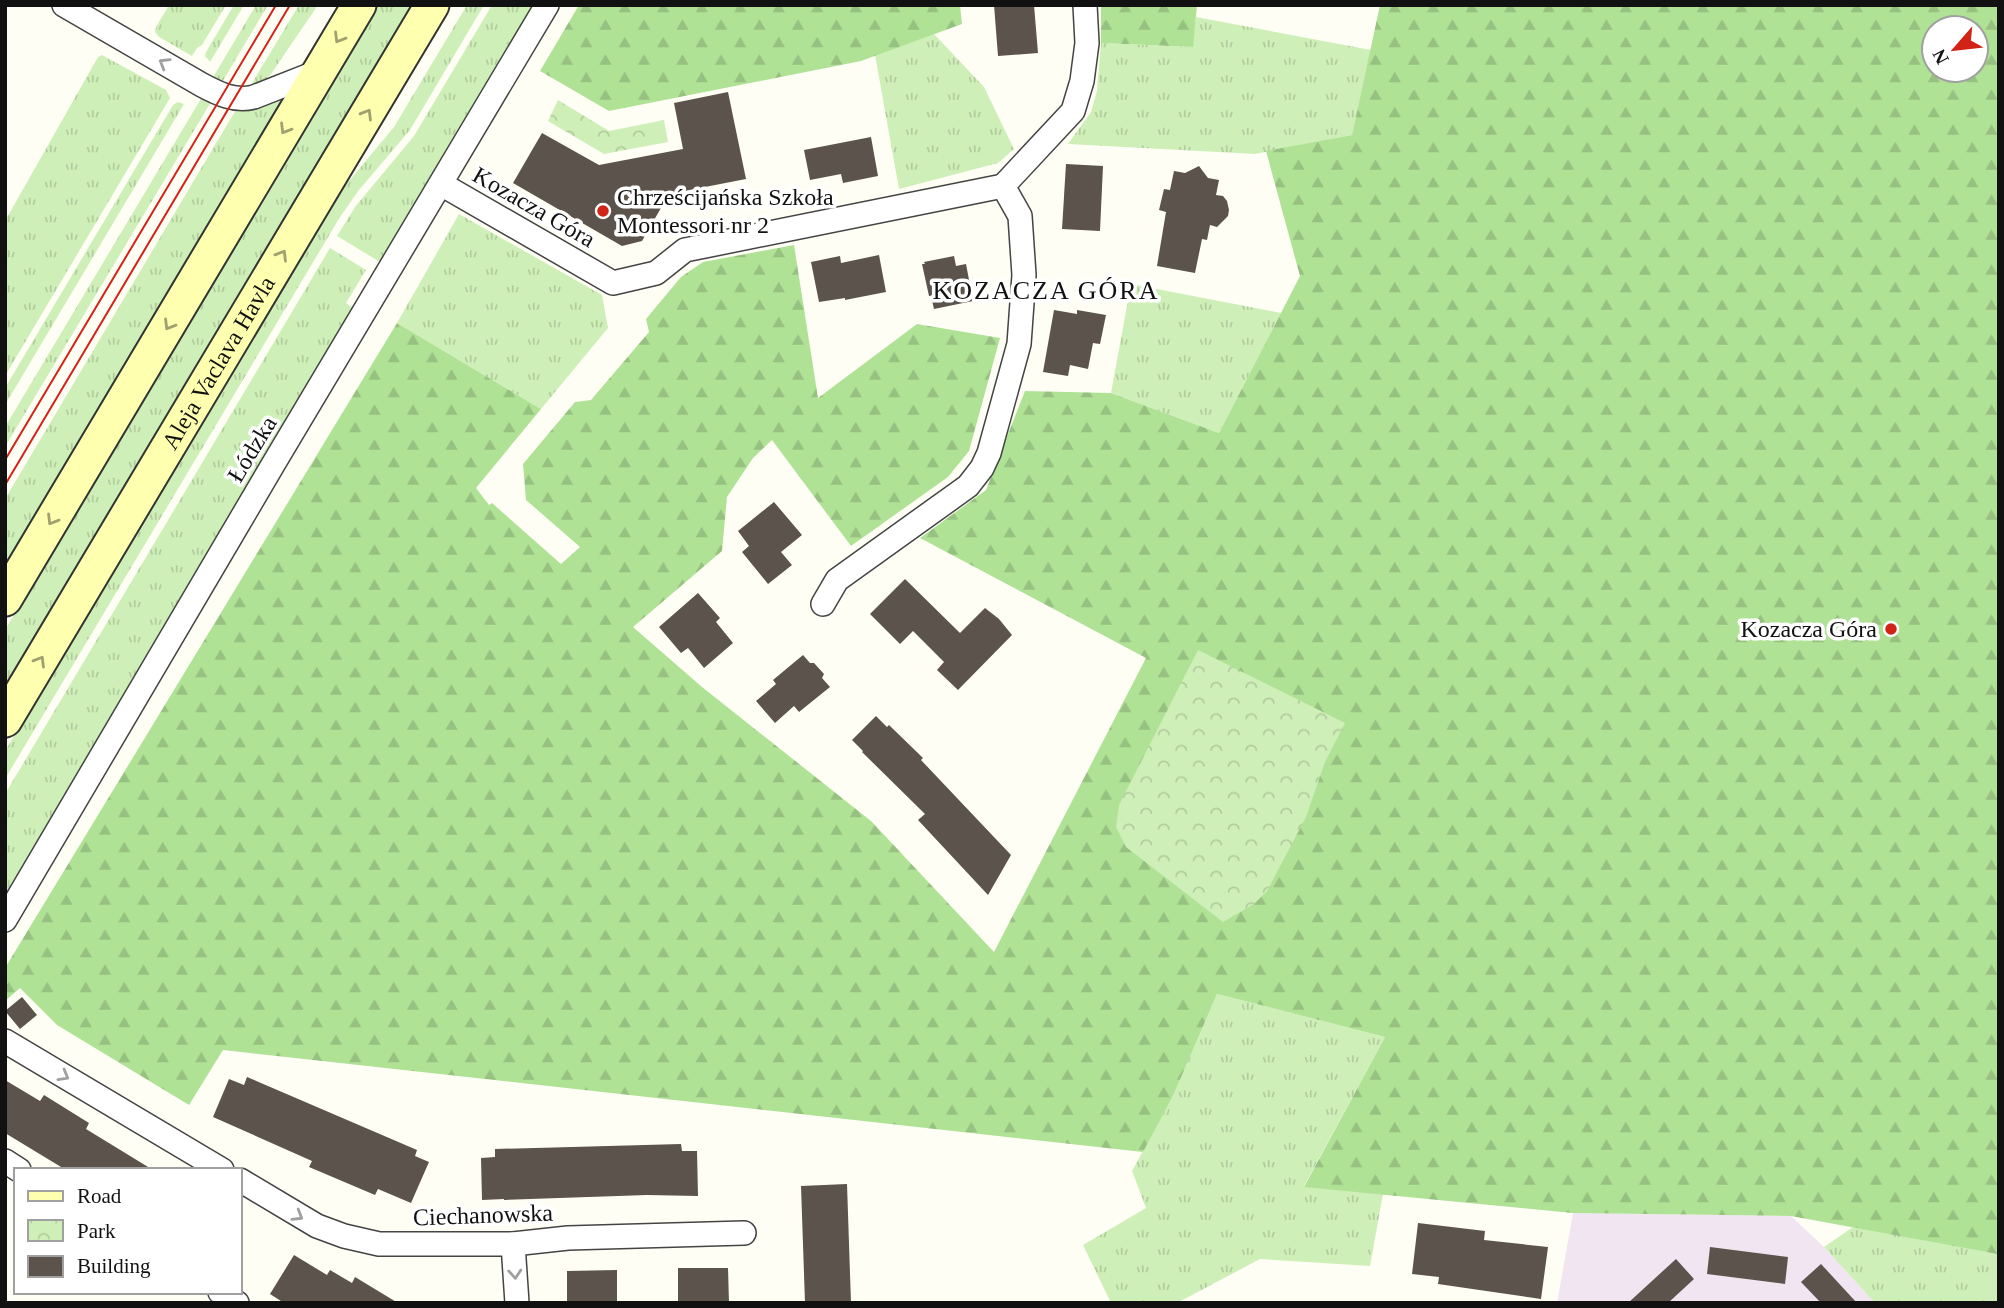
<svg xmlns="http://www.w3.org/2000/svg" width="2004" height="1308" font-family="'Times New Roman',serif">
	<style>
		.industrial { fill: #f0e5f0 }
		.grass { fill: url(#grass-tufts) }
		.forest { fill: url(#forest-firs); fill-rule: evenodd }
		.park { fill: url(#park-crowns) }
		.building { fill: #5b534c }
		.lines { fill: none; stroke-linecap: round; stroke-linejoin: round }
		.minor-casing { stroke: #444; stroke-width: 26 }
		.secondary-casing { stroke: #333; stroke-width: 37 }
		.minor { stroke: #fff; stroke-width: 23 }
		.secondary { stroke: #ffffb0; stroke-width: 33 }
		.tram { stroke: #d22317; stroke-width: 2 }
		.oneway { stroke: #a0a070 }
		.oneway2 { stroke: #a0a0a0 }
		.poi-dot { fill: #d22317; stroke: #fff; stroke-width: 2.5 }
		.labels { text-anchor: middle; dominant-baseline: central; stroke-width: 7; stroke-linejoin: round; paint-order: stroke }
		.poi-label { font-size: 24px; fill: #111; stroke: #fff; text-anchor: start }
		.street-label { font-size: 24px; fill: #111; stroke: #fff }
		.neighbourhood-label { font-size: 26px; letter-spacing: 2px; fill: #111; stroke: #fff }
	</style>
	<defs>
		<pattern id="grass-tufts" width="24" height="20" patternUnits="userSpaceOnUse" patternTransform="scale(1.75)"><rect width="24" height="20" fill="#cfefb8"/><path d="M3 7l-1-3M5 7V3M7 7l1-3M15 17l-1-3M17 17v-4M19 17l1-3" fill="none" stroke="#b1cc9d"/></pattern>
		<pattern id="forest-firs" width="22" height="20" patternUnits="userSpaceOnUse" patternTransform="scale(1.75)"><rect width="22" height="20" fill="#b0e296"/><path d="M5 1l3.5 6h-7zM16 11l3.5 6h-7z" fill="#96c180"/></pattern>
		<pattern id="park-crowns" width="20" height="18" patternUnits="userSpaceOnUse" patternTransform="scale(1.75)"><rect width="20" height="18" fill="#cfefb8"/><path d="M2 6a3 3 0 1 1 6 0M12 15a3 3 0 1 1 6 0" fill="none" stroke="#b1cc9d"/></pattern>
	</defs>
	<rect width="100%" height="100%" fill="#fffef5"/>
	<polygon class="industrial" points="1573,1213 1791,1216 1824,1247 1875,1303 1557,1303"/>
	<g class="grass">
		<polygon points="169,5 226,5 202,45 197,48 192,56 159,37 155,32 156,27"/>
		<polygon points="234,5 244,5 210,62 205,56 206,52"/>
		<polygon points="256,5 268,5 221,84 212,79"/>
		<polygon points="299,5 318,5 271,74 264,81 249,88"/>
		<polygon points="377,5 413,5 5,689 5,630"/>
		<polygon points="467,5 484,5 410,130 359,190 340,217 5,779 5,751 334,199 394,127"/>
		<polygon points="492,5 533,5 380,262 337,236 355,207 414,136"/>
		<polygon points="1196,17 1371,50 1352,135 1255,154 1068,144 1091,112 1097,91 1101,43 1192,47"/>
		<polygon points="934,34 984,87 1014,149 998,163 899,189 875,55"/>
		<polygon points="102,55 166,90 170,98 5,376 5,221 98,57"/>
		<polygon points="288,93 5,568 5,499 237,108"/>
		<polygon points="202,97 211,102 208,107 5,447 5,427"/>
		<polygon points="178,102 184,104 5,405 5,388 173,105"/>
		<polygon points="459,214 602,295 608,328 541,409 397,323"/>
		<polygon points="330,248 366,270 346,303 353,308 5,894 5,794"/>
		<polygon points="1131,284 1281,313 1219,433 1111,393"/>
		<polygon points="1217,994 1385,1037 1304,1186 1383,1194 1370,1266 1260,1259 1177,1303 1111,1303 1083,1245 1146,1208 1132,1171 1173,1096"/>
		<polygon points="1853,1227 1997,1254 1999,1252 1999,1303 1875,1303 1824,1247"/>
	</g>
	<g class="forest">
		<polygon points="579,5 960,5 962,24 861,61 609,111 540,71"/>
		<polygon points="1101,5 1197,5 1193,47 1101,43"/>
		<path d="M1380,5H1999L1997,1254L1791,1216L1572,1213L1304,1187L1385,1037L1217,994L1173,1096L1143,1152L223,1050L189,1105L57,1025L20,988L5,1001V968L397,323L541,409L476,488L489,505L492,503L561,564L580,547L526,500L523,464L575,402L591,400L649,332L646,319L681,277L703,262L794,245L818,398L917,324L1000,338L969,451L948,477L851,546L772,440L753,458L727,497L722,551L633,627L702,687L871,821L994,952L1146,658L920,538L986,490L1025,391L1111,393L1219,433L1300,276L1266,151L1352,135ZM1934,28H1976V70H1934Z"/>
	</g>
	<g class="park">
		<polygon points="558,100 609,131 664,120 668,142 604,154 548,121"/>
		<polygon points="1198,650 1345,723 1325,762 1306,817 1267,891 1254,904 1223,922 1126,847 1116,827 1119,805"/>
	</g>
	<g class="building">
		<polygon points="994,5 1034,5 1038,53 998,56"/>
		<polygon points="728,92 746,179 669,194 642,241 622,246 513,183 542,133 599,165 683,149 674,103"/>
		<polygon points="871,137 878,176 843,183 841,174 810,180 804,150"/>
		<polygon points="1066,164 1103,166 1100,231 1062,229"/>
		<polygon points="1199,166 1208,178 1219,180 1216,195 1223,196 1227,201 1229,210 1228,216 1217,227 1210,225 1207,240 1202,239 1195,273 1157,266 1166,212 1159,210 1164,189 1170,190 1174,171 1185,173"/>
		<polygon points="879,255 886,292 845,300 845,298 819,302 811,262 840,256 841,263"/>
		<polygon points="954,256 956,266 966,264 973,301 934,309 931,296 929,296 922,264 925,264 924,262"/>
		<polygon points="1054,310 1077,314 1077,310 1106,315 1100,344 1093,343 1088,369 1070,365 1068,376 1043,372"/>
		<polygon points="774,502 802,535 781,552 792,565 768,584 742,552 749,546 738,531"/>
		<polygon points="905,579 960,633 985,608 999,619 1012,635 958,690 937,670 944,662 913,631 900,644 870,614"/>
		<polygon points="698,593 720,618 716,622 733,643 704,668 688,648 681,653 659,627"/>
		<polygon points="803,655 810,663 814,663 824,674 822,678 830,687 799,712 794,706 775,723 756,701 776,684 773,680"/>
		<polygon points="876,716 887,727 889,725 923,758 921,760 1011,855 988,895 918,820 925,814 862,752 863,751 852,740"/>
		<polygon points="22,997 37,1015 20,1029 5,1011"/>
		<polygon points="247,1077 417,1150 415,1156 429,1162 411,1203 378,1189 375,1195 309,1167 312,1161 213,1117 229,1079 244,1085"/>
		<polygon points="5,1080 40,1101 44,1095 89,1123 86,1129 153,1170 66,1170 5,1133"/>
		<polygon points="681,1144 682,1151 697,1151 698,1196 647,1195 504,1200 504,1199 482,1200 481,1158 495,1157 495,1149"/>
		<polygon points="847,1184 851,1303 805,1303 801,1186"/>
		<polygon points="1418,1223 1485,1231 1484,1240 1548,1247 1541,1299 1438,1284 1439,1277 1412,1274"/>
		<polygon points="1710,1247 1788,1257 1785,1284 1707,1274"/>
		<polygon points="294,1255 327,1275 330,1270 352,1283 355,1277 398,1303 284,1303 270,1294"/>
		<polygon points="1676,1259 1694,1279 1668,1303 1628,1303"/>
		<polygon points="1821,1264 1857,1303 1821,1303 1801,1282"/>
		<polygon points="678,1268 728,1268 729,1303 678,1303"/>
		<polygon points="617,1270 617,1303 567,1303 567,1271"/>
	</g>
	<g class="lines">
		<g class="minor-casing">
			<g id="minor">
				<path d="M64,5L202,85C219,94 235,102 254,97L320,71"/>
				<polyline points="441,184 613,283 656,273 685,250 1003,186 1020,216 1024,275 1019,344 989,453 982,468 968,486 837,580 823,604"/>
				<polyline points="1003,186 1073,111 1082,81 1087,43 1085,5"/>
				<polyline points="5,920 274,463 547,5"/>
				<polyline points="5,1041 222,1170"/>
				<polyline points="5,1161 19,1170"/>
				<polyline points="240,1180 317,1226 344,1236 379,1244 513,1244 568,1238 744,1233"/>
				<polyline points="513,1244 517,1303"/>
				<polyline points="220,1292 237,1303"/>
			</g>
		</g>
		<g class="secondary-casing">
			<g id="secondary">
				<polyline points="5,599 359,5"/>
				<path id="s1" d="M5,720L432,5"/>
			</g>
		</g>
		<use href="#minor" class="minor"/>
		<use href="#secondary" class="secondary"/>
		<g class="tram">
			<polyline points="5,460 276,5"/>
			<polyline points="5,485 290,5"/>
		</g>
	</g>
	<defs><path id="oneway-chevron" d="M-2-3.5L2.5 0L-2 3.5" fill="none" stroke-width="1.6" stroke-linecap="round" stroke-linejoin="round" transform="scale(1.75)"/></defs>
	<g class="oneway">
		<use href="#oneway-chevron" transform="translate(339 38) rotate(121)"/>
		<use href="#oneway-chevron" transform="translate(367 114) rotate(-59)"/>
		<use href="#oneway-chevron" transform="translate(285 129) rotate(121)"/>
		<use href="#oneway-chevron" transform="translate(282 255) rotate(-59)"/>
		<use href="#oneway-chevron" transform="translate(169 325) rotate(121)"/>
		<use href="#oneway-chevron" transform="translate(52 520) rotate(121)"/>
		<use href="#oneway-chevron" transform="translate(40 661) rotate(-59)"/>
	</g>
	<g class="oneway2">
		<use href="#oneway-chevron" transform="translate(164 63) rotate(-149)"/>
		<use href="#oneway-chevron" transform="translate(64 1076) rotate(30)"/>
		<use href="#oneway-chevron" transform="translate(298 1216) rotate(31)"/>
		<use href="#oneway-chevron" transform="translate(515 1274) rotate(86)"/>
	</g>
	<g class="poi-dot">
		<circle cx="603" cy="211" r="7"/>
		<circle cx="1891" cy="629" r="7"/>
	</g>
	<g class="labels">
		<g class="poi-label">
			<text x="617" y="197">Chrześcijańska Szkoła<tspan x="617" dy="28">Montessori nr 2</tspan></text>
			<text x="1877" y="629" text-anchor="end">Kozacza Góra</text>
		</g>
		<g class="street-label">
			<text transform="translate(534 207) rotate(30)">Kozacza Góra</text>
			<text stroke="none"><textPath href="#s1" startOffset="416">Aleja Vaclava Havla</textPath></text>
			<text transform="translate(252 449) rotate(-59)">Łódzka</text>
			<text transform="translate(483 1215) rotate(-2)">Ciechanowska</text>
		</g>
		<g class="neighbourhood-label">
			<text x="1046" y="290">KOZACZA GÓRA</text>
		</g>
	</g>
	<rect width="2004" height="1308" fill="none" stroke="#111111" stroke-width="14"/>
	<rect x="14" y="1168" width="228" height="126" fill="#ffffff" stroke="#a0a0a0" stroke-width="2"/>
	<rect x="28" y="1191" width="35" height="10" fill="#ffffb0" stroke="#a0a0a0" stroke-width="2"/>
	<text x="77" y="1203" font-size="21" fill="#111111">Road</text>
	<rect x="28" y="1220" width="35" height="21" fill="url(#park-crowns)" stroke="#a0a0a0" stroke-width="2"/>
	<text x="77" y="1238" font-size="21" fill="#111111">Park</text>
	<rect x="28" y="1256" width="35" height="21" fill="#5b534c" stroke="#a0a0a0" stroke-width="2"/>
	<text x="77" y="1273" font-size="21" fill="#111111">Building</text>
	<g transform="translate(1955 49) rotate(242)"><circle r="33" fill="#ffffff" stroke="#a0a0a0" stroke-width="2"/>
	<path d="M0-5L12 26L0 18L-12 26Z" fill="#d22317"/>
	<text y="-10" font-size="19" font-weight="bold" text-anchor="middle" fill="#111111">N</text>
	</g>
</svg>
